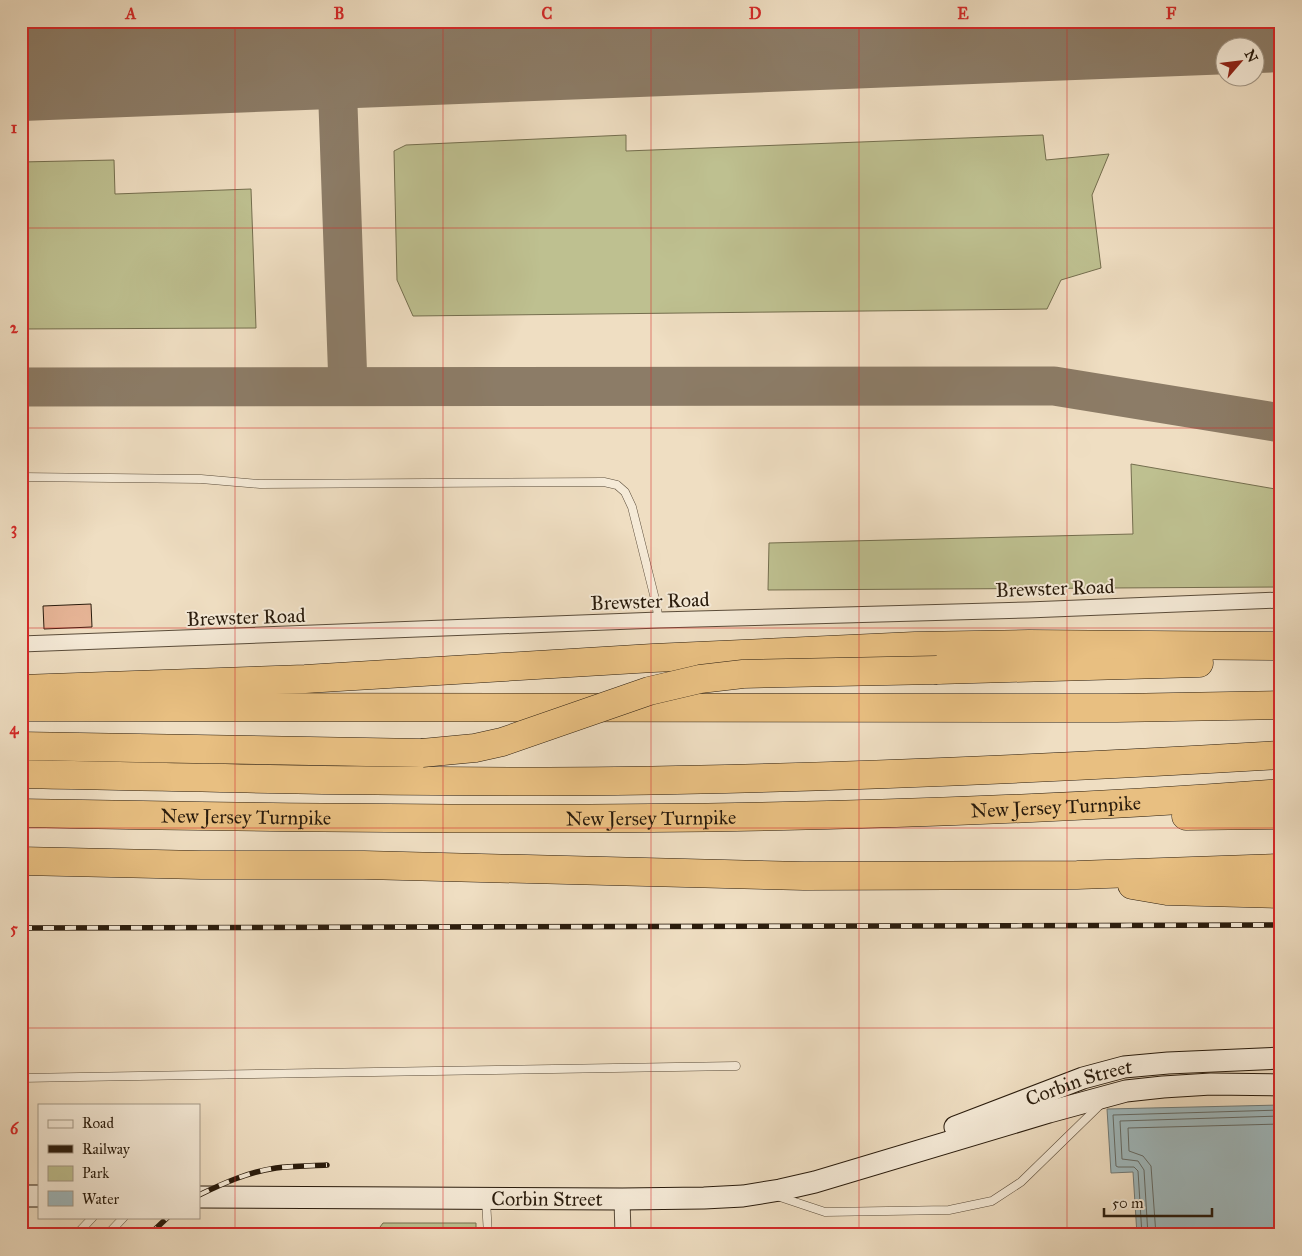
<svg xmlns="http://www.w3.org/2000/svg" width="1302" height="1256" font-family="'IM FELL Great Primer',serif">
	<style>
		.green { fill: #bec090; stroke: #746e4e }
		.water { fill: #9fb9be; stroke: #707a77 }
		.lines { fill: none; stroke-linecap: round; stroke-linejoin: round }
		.shore { stroke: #646a65; stroke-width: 1 }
		.taxiway { stroke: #8c7c67; stroke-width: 39 }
		.runway { stroke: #8c7c67; stroke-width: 96 }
		.building { fill: #e6b496; stroke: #291b0c }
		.lane-casing { stroke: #5a4c3a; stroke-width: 9 }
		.street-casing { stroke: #5a4c3a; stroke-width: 17 }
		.secondary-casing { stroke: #291b0c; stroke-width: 23 }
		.highway-casing { stroke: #291b0c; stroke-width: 29 }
		.lane { stroke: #f5ead7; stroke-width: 8 }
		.street { stroke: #f5ead7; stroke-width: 15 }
		.secondary { stroke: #f5ead7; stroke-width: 21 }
		.highway { stroke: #e8bf81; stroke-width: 28 }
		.rail-casing { stroke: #291b0c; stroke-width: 5.5 }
		.rail { stroke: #f5ead7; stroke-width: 4; stroke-dasharray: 11; stroke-linecap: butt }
		.highway-bridge-casing { stroke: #291b0c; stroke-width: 29; stroke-linecap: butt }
		.highway-bridge { stroke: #e8bf81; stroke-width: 28 }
		.grid { fill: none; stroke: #d62828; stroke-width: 1; stroke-opacity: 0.55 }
		.labels { text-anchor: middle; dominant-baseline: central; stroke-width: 4; stroke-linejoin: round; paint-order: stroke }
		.street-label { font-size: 20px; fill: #291b0c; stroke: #f5ead7 }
		.neatline { fill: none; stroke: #d62828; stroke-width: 2 }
		.grid-label { font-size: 16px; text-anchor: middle; font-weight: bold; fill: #d62828 }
	</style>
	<rect width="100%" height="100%" fill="#efdec2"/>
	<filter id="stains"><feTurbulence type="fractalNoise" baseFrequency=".004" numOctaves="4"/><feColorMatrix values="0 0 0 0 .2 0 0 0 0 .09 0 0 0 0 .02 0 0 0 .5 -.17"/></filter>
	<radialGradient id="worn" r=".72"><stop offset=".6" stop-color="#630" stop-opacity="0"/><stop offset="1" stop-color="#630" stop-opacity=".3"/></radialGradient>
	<g class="green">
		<polygon points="626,135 626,151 1043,135 1046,160 1109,154 1092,195 1101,268 1061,280 1047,309 413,316 397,280 394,151 406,145"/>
		<polygon points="114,160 115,194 251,189 256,328 21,329 21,162"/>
		<polygon points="1131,464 1281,490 1281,587 768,590 769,543 1133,534"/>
		<polygon points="383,1223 476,1223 476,1235 379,1235 380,1227"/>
	</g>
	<polygon class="water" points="1281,1105 1281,1235 1137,1235 1133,1172 1111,1173 1107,1109"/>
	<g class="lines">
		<g class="shore">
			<polyline points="1142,1235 1138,1171 1134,1167 1118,1167 1116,1166 1113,1115 1281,1110"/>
			<polyline points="1148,1235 1144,1170 1138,1161 1122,1159 1120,1121 1281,1116"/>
			<polyline points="1156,1235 1151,1166 1143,1156 1129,1151 1128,1128 1281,1124"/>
		</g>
		<g class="taxiway">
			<polyline points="335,21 348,386"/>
			<polyline points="874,21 874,41"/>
			<path d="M700,47C734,43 758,40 789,21"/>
			<path d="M151,68C176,65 203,62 228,54C242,50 267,31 277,21"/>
			<polyline points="21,387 1054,386 1281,423"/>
		</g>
		<polyline class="runway" points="21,73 1281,24"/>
	</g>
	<polygon class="building" points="91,604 92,627 44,629 43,606"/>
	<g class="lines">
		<g class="lane-casing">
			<g id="lane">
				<polyline points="21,477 201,479 260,484 604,482 617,485 625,492 632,507 655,599 659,620"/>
				<polyline points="21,1078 736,1066"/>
				<polyline points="777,1196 825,1212 949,1210 992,1201 1021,1182 1100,1105"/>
				<polyline points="486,1200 488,1235"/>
				<polyline points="76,1235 93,1217"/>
				<polyline points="107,1235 124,1217"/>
			</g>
		</g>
		<g class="street-casing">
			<g id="street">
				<polyline points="21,644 659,620 1028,610 1281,600"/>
				<polyline points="622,1199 623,1235"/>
			</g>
		</g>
		<g class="secondary-casing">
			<g id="secondary">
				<path id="s1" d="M955,1127L1083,1078L1124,1067L1168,1063L1281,1058"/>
				<polyline points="21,1196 39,1196"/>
				<path id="s2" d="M199,1197L622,1199L704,1198L743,1196L780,1190L815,1182L1049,1112L1126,1091L1163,1087L1211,1084L1281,1085"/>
			</g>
		</g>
		<g class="highway-casing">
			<g id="highway">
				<polyline points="937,670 1199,663"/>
				<polyline points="21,689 305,679 653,658 915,646 1029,644 1281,646"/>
				<polyline points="21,707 1117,708 1281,705"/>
				<polyline points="21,746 422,753"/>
				<path d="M21,774C220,778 418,783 616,781C838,778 1060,768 1281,755"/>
				<path id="s3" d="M21,813C441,821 862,825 1281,793"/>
				<polyline points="1186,816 1281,815"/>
				<polyline points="21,861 201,865 364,865 804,876 1077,875 1281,868"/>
				<polyline points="1132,885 1167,891 1281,894"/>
			</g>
		</g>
		<use href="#lane" class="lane"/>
		<use href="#street" class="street"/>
		<use href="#secondary" class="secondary"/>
		<use href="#highway" class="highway"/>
		<g class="rail-casing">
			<g id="rail">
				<polyline points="21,928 1281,925"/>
				<path d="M199,1195C224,1183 248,1172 276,1168C293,1166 310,1166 327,1165"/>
				<polyline points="149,1235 168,1217"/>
			</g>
		</g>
		<use href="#rail" class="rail"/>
		<g class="highway-bridge-casing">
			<polyline id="highway-bridge" points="422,753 475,748 502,742 649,691 700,679 743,674 937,670"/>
		</g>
		<use href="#highway-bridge" class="highway-bridge"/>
	</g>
	<path class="grid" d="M235,21V1235M443,21V1235M651,21V1235M859,21V1235M1067,21V1235M21,228H1281M21,428H1281M21,628H1281M21,828H1281M21,1028H1281"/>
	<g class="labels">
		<g class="street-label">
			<text transform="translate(1055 588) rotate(-2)">Brewster Road</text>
			<text transform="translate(650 601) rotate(-2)">Brewster Road</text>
			<text transform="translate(246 617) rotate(-2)">Brewster Road</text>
			<text stroke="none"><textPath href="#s3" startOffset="1035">New Jersey Turnpike</textPath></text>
			<text stroke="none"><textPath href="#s3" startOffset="225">New Jersey Turnpike</textPath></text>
			<text stroke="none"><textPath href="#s3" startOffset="630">New Jersey Turnpike</textPath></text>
			<text stroke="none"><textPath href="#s1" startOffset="132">Corbin Street</textPath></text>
			<text stroke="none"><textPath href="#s2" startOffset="348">Corbin Street</textPath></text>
		</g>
	</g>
	<rect width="1302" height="1256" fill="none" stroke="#efdec2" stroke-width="55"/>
	<rect x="38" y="1104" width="162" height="115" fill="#f5ead7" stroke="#a39786"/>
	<rect x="48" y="1120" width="25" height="8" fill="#f5ead7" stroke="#a39786"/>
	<text x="82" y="1128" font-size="15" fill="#291b0c">Road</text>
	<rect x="48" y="1145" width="25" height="8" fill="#291b0c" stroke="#a39786"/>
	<text x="82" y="1154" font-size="15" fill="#291b0c">Railway</text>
	<rect x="48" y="1166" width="25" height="15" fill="#bec090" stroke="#a39786"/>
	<text x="82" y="1178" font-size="15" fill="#291b0c">Park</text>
	<rect x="48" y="1191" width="25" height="15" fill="#9fb9be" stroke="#a39786"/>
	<text x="82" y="1204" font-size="15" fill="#291b0c">Water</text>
	<g transform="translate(1240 62) rotate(62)"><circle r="24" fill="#f5ead7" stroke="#a39786"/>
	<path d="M0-4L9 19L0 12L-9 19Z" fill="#8f2418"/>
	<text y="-8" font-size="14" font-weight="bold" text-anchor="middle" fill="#291b0c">N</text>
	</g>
	<path d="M1104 1208v8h108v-8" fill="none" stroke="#291b0c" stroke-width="2.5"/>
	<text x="1112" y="1208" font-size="15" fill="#291b0c" stroke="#f5ead7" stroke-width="4" paint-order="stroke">50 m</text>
	<rect x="28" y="28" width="1246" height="1200" class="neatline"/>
	<g class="grid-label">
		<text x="131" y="19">A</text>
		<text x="339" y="19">B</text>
		<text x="547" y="19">C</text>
		<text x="755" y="19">D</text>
		<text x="963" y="19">E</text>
		<text x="1171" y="19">F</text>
		<text x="14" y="133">1</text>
		<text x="14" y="333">2</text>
		<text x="14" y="534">3</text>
		<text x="14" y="734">4</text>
		<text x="14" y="934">5</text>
		<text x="14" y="1134">6</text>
	</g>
	<rect width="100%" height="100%" filter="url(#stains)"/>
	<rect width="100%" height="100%" fill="url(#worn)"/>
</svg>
